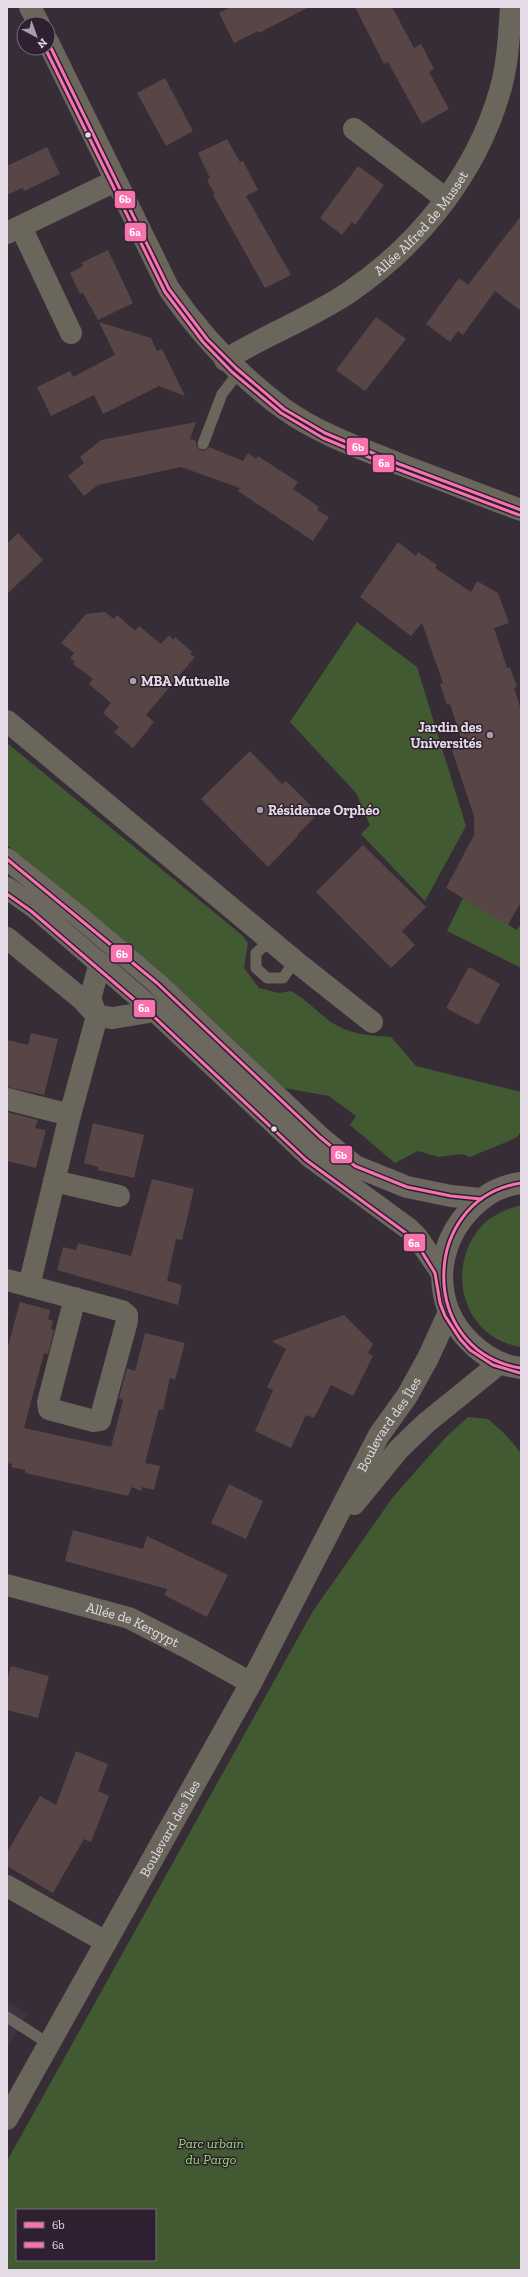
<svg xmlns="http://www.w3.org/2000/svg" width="528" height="2277" font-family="'Zilla Slab',serif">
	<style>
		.built { fill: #433045 }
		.green { fill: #415a32; fill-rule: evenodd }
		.building { fill: #584646 }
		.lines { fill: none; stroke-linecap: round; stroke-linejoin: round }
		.service { stroke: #6a665c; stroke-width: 11 }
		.minor { stroke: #6a665c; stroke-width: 22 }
		.tertiary { stroke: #6a665c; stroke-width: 22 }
		.secondary { stroke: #6c675f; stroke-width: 22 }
		.bus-1-casing { stroke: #2e2030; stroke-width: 6 }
		.bus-2-casing { stroke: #2e2030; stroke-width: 6 }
		.bus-1 { stroke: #f872ad; stroke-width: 3 }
		.bus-2 { stroke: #f872ad; stroke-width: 3 }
		.bus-dot { fill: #e5dbe6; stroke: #2e2030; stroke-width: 1.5 }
		.poi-dot { fill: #a89ea9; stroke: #2e2030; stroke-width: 1.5 }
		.labels { text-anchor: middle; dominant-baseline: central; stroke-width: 3; stroke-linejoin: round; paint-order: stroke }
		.street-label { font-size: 14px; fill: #e5dbe6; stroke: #2e2030 }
		.poi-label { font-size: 14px; font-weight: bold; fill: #e5dbe6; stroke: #2e2030; text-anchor: start }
		.park-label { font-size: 14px; font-style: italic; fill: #97d772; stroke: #2e2030 }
		.line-badge { stroke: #2e2030; stroke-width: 1.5 }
		.badge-label { font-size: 11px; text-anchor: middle; font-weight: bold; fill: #fff }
	</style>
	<rect width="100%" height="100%" fill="#362d37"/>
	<polygon class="built" points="7,2002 27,2014 7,2049"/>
	<g class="green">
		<polygon points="357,622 417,667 466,826 425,901 361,834 370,825 356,793 290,722"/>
		<path d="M7,743L242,935L248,943L244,968L259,988L279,993L291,991C306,999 317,1012 331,1022C348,1034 371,1036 391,1037L416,1066L521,1092V1132L516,1138L470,1157L462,1154L439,1157L418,1151L395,1163L350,1125L356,1116L329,1096L284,1088L159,970L7,845Z"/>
		<polygon points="463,898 517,930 521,923 521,968 447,931"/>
		<path d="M521,1205V1347C464,1338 445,1272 479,1229C489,1216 506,1209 521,1205Z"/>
		<path d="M468,1417L488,1419L506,1435L521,1453V2270H7V2161L313,1611L393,1497L446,1437ZM17,2210H155V2260H17Z"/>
	</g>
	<g class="building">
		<polygon points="231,7 309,7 259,33 258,31 234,43 219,13"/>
		<polygon points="355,7 392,7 414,48 421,44 434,69 429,72 449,109 422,124 388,62 384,64"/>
		<polygon points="165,78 193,131 166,146 137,93"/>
		<polygon points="227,139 240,162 243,161 258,190 246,196 291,275 265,288 213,195 215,194 207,180 210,178 198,153"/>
		<polygon points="47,147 60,174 24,191 22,188 7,195 7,166"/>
		<polygon points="358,166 384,185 355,225 352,222 342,235 320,218"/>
		<polygon points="521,216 521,311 495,291 463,335 458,331 450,342 426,324 459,278 468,285"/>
		<polygon points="108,250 133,303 98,320 83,293 80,294 70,273 83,266 81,263"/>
		<polygon points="376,317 406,339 365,391 336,370"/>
		<polygon points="99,322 151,338 157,351 162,349 185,396 159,386 103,414 94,395 51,416 37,387 70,371 73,377 115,355"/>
		<polygon points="196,422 190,439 196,441 196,445 200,450 204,451 209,447 243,461 248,453 256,459 258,456 298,482 293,489 319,507 317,510 329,517 313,541 238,491 240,488 181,467 98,485 84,496 68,476 84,463 80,457 101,440"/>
		<polygon points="18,533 43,560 7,594 7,544"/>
		<polygon points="398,542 416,556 418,552 437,565 435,568 471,592 477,581 498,593 509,623 494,628 507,668 510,667 517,687 514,688 521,710 521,902 508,925 446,888 474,835 474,816 451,747 463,744 450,704 447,705 440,684 443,683 422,623 411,636 360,597"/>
		<polygon points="105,612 114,619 117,615 135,631 139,626 161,644 169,635 173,640 175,637 192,652 190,654 195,657 146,715 154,722 133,748 114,732 119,727 103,713 111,703 89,684 93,679 73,664 75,662 70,658 74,653 61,643 86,614"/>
		<polygon points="250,751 282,784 286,781 316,811 313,814 315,817 297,835 298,836 268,867 201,799"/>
		<polygon points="363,845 426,907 402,931 415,945 391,968 316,892"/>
		<polygon points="469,967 500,984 478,1025 446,1008"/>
		<polygon points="31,1033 58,1039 44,1095 7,1087 7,1040 28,1045"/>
		<polygon points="7,1112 38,1120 35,1128 46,1130 36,1168 7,1161"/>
		<polygon points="93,1123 144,1135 134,1178 98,1170 98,1167 84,1163"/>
		<polygon points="152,1179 194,1189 182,1240 176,1239 167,1281 182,1285 178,1305 57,1270 63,1247 76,1250 78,1243 131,1256"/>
		<polygon points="20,1302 50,1310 48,1319 53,1321 51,1329 54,1330 48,1354 44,1353 24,1428 111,1447 123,1400 119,1398 127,1368 135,1371 145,1333 185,1343 175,1380 170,1378 163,1410 159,1409 145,1463 160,1466 154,1490 142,1487 141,1491 132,1487 128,1496 25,1473 25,1470 11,1467 12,1464 7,1463 7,1350"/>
		<polygon points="344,1315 373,1344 368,1353 373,1356 353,1396 331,1385 314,1418 306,1415 291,1448 255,1431 273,1390 267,1387 286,1349 272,1341"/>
		<polygon points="229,1484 263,1501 246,1539 211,1523"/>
		<polygon points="73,1530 143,1549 147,1536 228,1575 207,1617 164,1595 167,1589 65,1561"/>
		<polygon points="11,1666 49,1676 38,1718 7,1710 7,1679"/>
		<polygon points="76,1751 108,1764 98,1791 109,1796 91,1842 84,1839 53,1893 7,1866 7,1852 40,1796 56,1805"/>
	</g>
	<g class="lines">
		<g class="service">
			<polyline points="203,444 222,394 239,372"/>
			<polyline points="271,940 256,953 256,968 267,978 283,978 295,961"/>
			<polyline points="7,2017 49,2044"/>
		</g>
		<g class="minor">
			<polyline points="30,7 39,24"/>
			<path d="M48,42L169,289C201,336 238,375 284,409C319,434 360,448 399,464C440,479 480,495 521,510"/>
			<polyline points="354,129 446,199"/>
			<polyline points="21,227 71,333"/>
			<polyline points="7,233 115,181"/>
			<path id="s1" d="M225,360C265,335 309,319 348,293C419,245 476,174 500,91C508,64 509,35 511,7"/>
			<polyline points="7,721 295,961 372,1022"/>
			<polyline points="7,938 83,1000 97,1016 113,1018 155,1011"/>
			<polyline points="7,1099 70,1115"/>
			<polyline points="54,1181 119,1196"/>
			<polyline points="7,1280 29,1286"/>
			<polyline points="75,1298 48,1402 49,1409 94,1421 100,1420 127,1321 127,1315 122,1311 29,1286 70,1115 97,1016 90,999 100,963"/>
			<path id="s2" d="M7,1585L129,1618L190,1649L251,1683"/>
			<polyline points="7,1886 106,1942"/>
		</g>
		<g class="tertiary">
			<polyline points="354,1504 399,1449 426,1423 500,1363"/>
			<path id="s3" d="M7,2119L251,1683L379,1435L407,1396L428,1358L449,1312"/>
		</g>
		<g class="secondary">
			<polyline points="7,859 82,919 157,983 320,1137 355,1166 407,1187 451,1196 481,1199"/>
			<polyline points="7,888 34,907 155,1011 309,1156 409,1229 417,1237 441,1272"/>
			<path d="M521,1183C503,1185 486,1194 473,1207C434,1244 431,1304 470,1342C484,1356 502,1366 521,1368"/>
		</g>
		<g class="bus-1-casing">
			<g id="bus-1">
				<polyline points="48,42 169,289 207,339 236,368 284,409 325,433 399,464 521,510"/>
				<polyline points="7,859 157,983 320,1137 355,1166 407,1187 451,1196 481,1199"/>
				<path d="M521,1183C419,1199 417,1352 521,1368"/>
			</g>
		</g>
		<g class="bus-2-casing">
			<g id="bus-2">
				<polyline points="45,48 165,292 203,342 232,372 281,413 323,438 397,469 519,515"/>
				<polyline points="7,894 31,911 152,1015 306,1160 406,1233 422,1252 435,1273 440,1303 445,1316 460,1339 470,1350 493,1365 520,1373"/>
			</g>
		</g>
		<use href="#bus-1" class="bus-1"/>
		<use href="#bus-2" class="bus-2"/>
	</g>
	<g class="bus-dot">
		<circle cx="88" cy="135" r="3.5"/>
		<circle cx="274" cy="1129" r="3.5"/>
	</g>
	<g class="poi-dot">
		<circle cx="133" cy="681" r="4"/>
		<circle cx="490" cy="735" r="4"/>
		<circle cx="260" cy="810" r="4"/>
	</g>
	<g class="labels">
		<g class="street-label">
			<text stroke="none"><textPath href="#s1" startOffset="242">Allée Alfred de Musset</textPath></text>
			<text stroke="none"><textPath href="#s3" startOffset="793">Boulevard des Îles</textPath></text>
			<text stroke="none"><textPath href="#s2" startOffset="132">Allée de Kergypt</textPath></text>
			<text stroke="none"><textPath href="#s3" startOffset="333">Boulevard des Îles</textPath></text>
		</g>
		<g class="poi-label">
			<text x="141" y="681">MBA Mutuelle</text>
			<text x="482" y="727" text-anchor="end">Jardin des<tspan x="482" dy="16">Universités</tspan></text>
			<text x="268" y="810">Résidence Orphéo</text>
		</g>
		<g class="park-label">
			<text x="211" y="2143">Parc urbain<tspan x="211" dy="16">du Pargo</tspan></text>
		</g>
	</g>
	<g class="line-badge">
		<rect x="114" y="190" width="22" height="19" rx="4" fill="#f872ad"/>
		<rect x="124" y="222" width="23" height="20" rx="4" fill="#f872ad"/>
		<rect x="346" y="437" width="23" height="19" rx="4" fill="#f872ad"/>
		<rect x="372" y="454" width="23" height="19" rx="4" fill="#f872ad"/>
		<rect x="110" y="944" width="23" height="19" rx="4" fill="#f872ad"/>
		<rect x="133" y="999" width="23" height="19" rx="4" fill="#f872ad"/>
		<rect x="330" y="1145" width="23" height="19" rx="4" fill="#f872ad"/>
		<rect x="403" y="1233" width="23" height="19" rx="4" fill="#f872ad"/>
	</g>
	<g class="badge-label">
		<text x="125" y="203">6b</text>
		<text x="135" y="236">6a</text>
		<text x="358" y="451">6b</text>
		<text x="384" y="467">6a</text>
		<text x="122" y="958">6b</text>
		<text x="144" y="1012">6a</text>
		<text x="341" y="1159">6b</text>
		<text x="414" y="1247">6a</text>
	</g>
	<rect width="528" height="2277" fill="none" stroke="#e5dbe6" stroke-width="16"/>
	<rect x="16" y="2209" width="140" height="52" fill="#2e2030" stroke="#776b79"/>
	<rect x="24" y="2222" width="20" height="6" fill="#f872ad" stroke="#776b79"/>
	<text x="52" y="2229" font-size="12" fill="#e5dbe6">6b</text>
	<rect x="24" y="2242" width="20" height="6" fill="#f872ad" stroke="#776b79"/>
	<text x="52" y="2249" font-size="12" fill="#e5dbe6">6a</text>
	<g transform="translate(36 36) rotate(139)"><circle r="19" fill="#2e2030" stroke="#776b79"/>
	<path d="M0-3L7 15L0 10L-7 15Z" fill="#a89ea9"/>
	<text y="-6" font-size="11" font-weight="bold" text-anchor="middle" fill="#e5dbe6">N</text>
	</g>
</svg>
